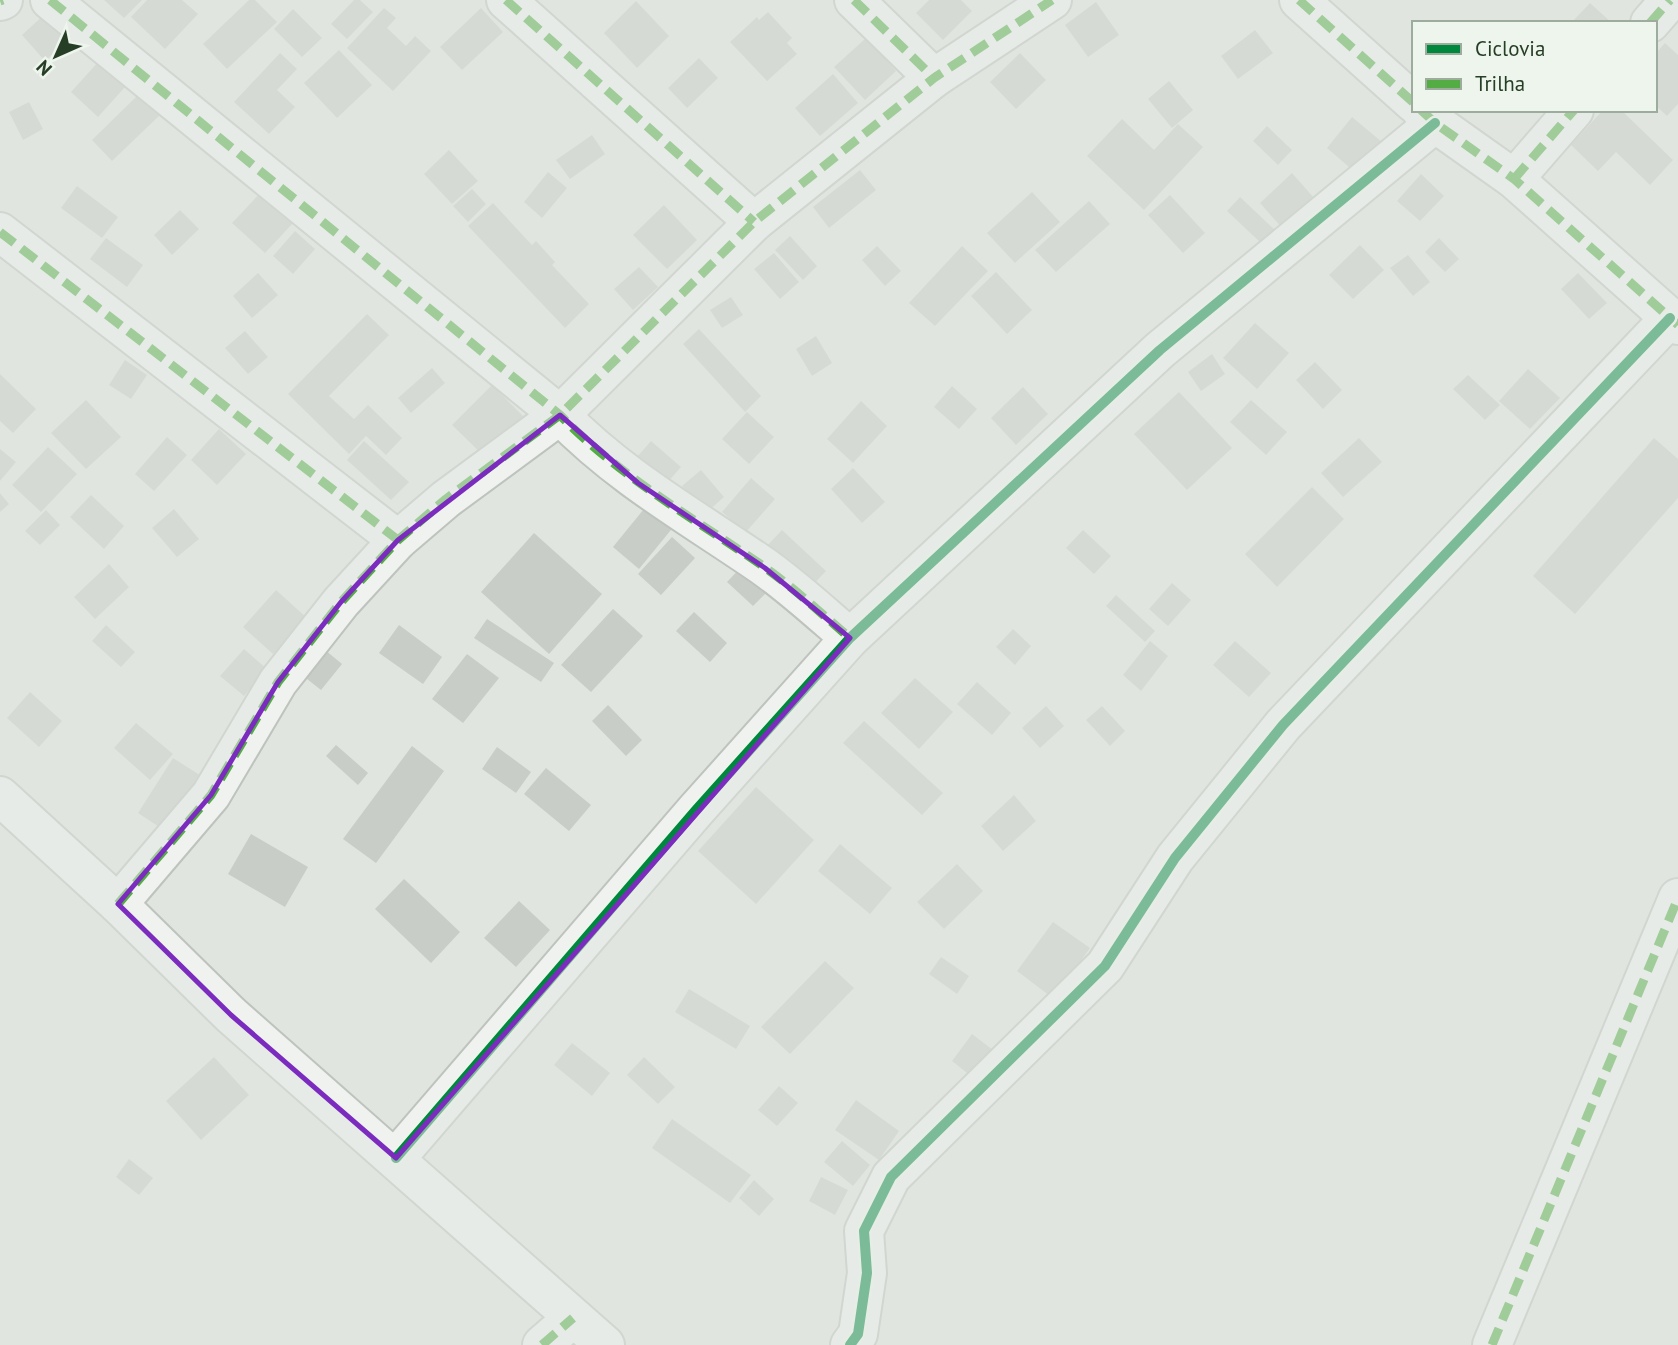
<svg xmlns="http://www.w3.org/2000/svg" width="1678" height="1345" font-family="'PT Sans',sans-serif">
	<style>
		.building { fill: #c8cdc8 }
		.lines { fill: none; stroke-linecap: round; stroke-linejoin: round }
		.minor-casing { stroke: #bec3be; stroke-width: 42 }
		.minor { stroke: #eff2ef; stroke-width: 38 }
		.quiet { stroke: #53ad44; stroke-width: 9; stroke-dasharray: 18 9; stroke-linecap: butt }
		.cycleway-casing { stroke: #edf5ec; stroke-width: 15 }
		.cycleway { stroke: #00873e; stroke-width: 10 }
		.marked { fill: none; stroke: #7b2cbf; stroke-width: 5; stroke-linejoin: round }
	</style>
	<rect width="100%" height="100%" fill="#e0e5e0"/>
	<g class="building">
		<polygon points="104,0 142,0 124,18"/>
		<polygon points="147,0 182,0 198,14 165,49 131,17"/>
		<polygon points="249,0 255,0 277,22 227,69 203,44"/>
		<polygon points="354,0 360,0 373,12 347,39 331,24"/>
		<polygon points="929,0 961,0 972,11 943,40 916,13"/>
		<polygon points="636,1 669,36 637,68 604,33"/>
		<polygon points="1096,2 1119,35 1088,57 1065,25"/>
		<polygon points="1590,3 1612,23 1571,23"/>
		<polygon points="384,8 396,18 387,28 406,46 415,36 431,51 393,91 347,48"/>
		<polygon points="481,8 503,32 462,70 440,47"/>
		<polygon points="293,9 322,38 302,57 274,29"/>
		<polygon points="48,11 71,37 45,61 22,35"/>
		<polygon points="768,12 792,38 787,43 797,54 767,81 730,42 757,17 759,20"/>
		<polygon points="1255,30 1273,53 1238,79 1221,56"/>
		<polygon points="866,38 896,71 865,100 834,67"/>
		<polygon points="1665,43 1678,55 1678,104 1667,116 1655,105 1655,54"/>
		<polygon points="339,50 372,85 337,118 304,83"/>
		<polygon points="280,53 297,69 277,90 295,107 269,134 234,102"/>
		<polygon points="1020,53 1046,80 1016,109 990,82"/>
		<polygon points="699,58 718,78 687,108 668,88"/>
		<polygon points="99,61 126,86 98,117 71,92"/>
		<polygon points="833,74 858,103 820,136 795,108"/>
		<polygon points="1169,81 1193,110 1172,128 1148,99"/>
		<polygon points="139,94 160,115 112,161 92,140"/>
		<polygon points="29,102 43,129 23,140 9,112"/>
		<polygon points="1603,110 1621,110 1673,160 1650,185 1616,152 1598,171 1571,145"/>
		<polygon points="1352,117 1382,142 1356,173 1327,148"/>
		<polygon points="1122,119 1154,150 1178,124 1203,147 1144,210 1087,156"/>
		<polygon points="1267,126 1292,150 1278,165 1253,141"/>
		<polygon points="592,135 605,154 570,179 556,160"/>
		<polygon points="449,150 478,181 452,204 424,174"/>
		<polygon points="860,170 876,190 829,228 813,207"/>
		<polygon points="548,172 567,188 542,218 524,202"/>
		<polygon points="1292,173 1315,199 1282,228 1260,203"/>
		<polygon points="1421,174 1444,196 1420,221 1397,201"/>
		<polygon points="77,186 118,217 102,238 61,208"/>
		<polygon points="472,189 486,204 468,222 453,206"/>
		<polygon points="263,190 295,221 265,253 232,223"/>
		<polygon points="1032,192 1060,222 1015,263 987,233"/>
		<polygon points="1170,195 1205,233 1183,253 1148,215"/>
		<polygon points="1240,197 1275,230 1262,244 1227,211"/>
		<polygon points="1089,201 1110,224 1056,272 1035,250"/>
		<polygon points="493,203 532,245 536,241 555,262 552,265 589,304 565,328 468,226"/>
		<polygon points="664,205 697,240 667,269 633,235"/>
		<polygon points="180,210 199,229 172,255 154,235"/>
		<polygon points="295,231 315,249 293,274 273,256"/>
		<polygon points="790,236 817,266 803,280 775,250"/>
		<polygon points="106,238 143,265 127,287 90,259"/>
		<polygon points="1439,238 1459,259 1445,272 1425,252"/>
		<polygon points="1360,245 1384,270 1353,299 1329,275"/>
		<polygon points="877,246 901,271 885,286 862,260"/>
		<polygon points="962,246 988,271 935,326 909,303"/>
		<polygon points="774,253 799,282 780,299 754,269"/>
		<polygon points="1408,255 1430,282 1413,296 1390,268"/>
		<polygon points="639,267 658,287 633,310 614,289"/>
		<polygon points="996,272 1032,310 1007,334 971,296"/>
		<polygon points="258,273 278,295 252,318 233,296"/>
		<polygon points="1578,273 1607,303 1589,319 1561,289"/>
		<polygon points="731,297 743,315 722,328 710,310"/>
		<polygon points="367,314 389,335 329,396 354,419 368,405 402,438 386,455 366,436 349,454 288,394"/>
		<polygon points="1255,323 1289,353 1257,389 1223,358"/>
		<polygon points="699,329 761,396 745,412 683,344"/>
		<polygon points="245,331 268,357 248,374 225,348"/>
		<polygon points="816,336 832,363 812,376 796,349"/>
		<polygon points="1212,354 1225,374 1201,391 1188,372"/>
		<polygon points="125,360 147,375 131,399 109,385"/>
		<polygon points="1315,362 1342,390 1323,409 1296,380"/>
		<polygon points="432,368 445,383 411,413 398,398"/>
		<polygon points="1528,369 1560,398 1530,429 1499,401"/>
		<polygon points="0,374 36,409 13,433 0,421"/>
		<polygon points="1468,375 1500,405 1485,420 1453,389"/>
		<polygon points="492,385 529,422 490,462 452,425"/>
		<polygon points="952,386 977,409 959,429 934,407"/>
		<polygon points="1023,387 1048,414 1016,445 991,418"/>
		<polygon points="1179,392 1232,448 1187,490 1134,434"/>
		<polygon points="86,400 121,437 86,469 51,433"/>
		<polygon points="1251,400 1287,432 1266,455 1230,422"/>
		<polygon points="861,401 887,426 853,463 827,439"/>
		<polygon points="747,412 774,437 749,464 722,439"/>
		<polygon points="219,429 246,454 217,485 191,460"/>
		<polygon points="167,437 187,455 154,491 135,474"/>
		<polygon points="1359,438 1382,462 1343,497 1321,473"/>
		<polygon points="1654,438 1678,459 1678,498 1575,614 1533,576"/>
		<polygon points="364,441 409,482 391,500 347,460"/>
		<polygon points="651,441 681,467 660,491 630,465"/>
		<polygon points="48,447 77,474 41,512 12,485"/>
		<polygon points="0,449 16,462 0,481"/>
		<polygon points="853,468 885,502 862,523 831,489"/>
		<polygon points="701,470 724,497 706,513 682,486"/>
		<polygon points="751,478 775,499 746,532 722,512"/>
		<polygon points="1312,487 1344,519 1277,587 1245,554"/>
		<polygon points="0,493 9,504 0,512"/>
		<polygon points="91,495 124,526 104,549 70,517"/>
		<polygon points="648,504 675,525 639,569 613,547"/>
		<polygon points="174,509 199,539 177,557 152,528"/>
		<polygon points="46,510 60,525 40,545 25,531"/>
		<polygon points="782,530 826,571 809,589 765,548"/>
		<polygon points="1083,530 1111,556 1094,574 1066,548"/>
		<polygon points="534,533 602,594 549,654 481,592"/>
		<polygon points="672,537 695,558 661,595 638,574"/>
		<polygon points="746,562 772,587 753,606 727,582"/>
		<polygon points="109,564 129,587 95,619 74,597"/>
		<polygon points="1172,583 1191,600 1168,626 1149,609"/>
		<polygon points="276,590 307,618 273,654 243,627"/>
		<polygon points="1116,595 1155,631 1145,642 1106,606"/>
		<polygon points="613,609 643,636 591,692 561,665"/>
		<polygon points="694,612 727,643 710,662 676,631"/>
		<polygon points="487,619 554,663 541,682 474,638"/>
		<polygon points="106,625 135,652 121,667 92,641"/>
		<polygon points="399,625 442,657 423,684 379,653"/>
		<polygon points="1013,629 1031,646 1015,665 996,647"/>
		<polygon points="1150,641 1168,656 1141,691 1123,675"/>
		<polygon points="1235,641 1271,673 1249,697 1213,665"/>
		<polygon points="319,645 342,664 321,690 297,671"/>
		<polygon points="244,649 267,669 244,696 220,676"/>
		<polygon points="467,654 499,678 463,723 432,699"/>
		<polygon points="915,678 953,712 919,749 881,713"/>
		<polygon points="977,682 1011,713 992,735 957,704"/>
		<polygon points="30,692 62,721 39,747 7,718"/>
		<polygon points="608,705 642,740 626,756 592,721"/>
		<polygon points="1046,706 1064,726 1040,748 1022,728"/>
		<polygon points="1102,706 1125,731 1110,746 1086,720"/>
		<polygon points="864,721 943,793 922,815 843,743"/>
		<polygon points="136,723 173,754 150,780 114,748"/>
		<polygon points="336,745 368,773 358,785 326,756"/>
		<polygon points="412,746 444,771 376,863 343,839"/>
		<polygon points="497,747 531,772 516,793 482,769"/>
		<polygon points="173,758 203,777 167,832 138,813"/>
		<polygon points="546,768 591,805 569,831 524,794"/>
		<polygon points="756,787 814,840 756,904 698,851"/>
		<polygon points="1014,795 1036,821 1003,851 981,826"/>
		<polygon points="251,834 308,867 285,907 228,874"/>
		<polygon points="840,844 892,888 870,914 818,871"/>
		<polygon points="957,864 983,891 944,929 917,902"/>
		<polygon points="404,879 460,932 431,963 375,909"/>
		<polygon points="519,901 550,930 516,967 484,938"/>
		<polygon points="1053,922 1090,948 1067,980 1062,1005 1017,971"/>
		<polygon points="941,957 969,976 957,994 929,974"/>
		<polygon points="825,961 854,988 790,1054 761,1027"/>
		<polygon points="689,989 750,1026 736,1049 675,1012"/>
		<polygon points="972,1034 993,1050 972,1077 952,1061"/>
		<polygon points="572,1043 610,1073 592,1096 554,1065"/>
		<polygon points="214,1057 249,1095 201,1140 166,1101"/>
		<polygon points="644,1057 675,1087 658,1104 627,1075"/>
		<polygon points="779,1086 798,1103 777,1126 758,1110"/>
		<polygon points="856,1100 899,1131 879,1160 835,1130"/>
		<polygon points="672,1119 751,1175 730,1203 652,1148"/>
		<polygon points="842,1141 870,1165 853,1186 824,1162"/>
		<polygon points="129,1159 153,1178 139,1195 116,1177"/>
		<polygon points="821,1177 848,1190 835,1215 809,1201"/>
		<polygon points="754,1180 774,1199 759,1216 739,1198"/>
	</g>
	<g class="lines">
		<g class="minor-casing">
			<g id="minor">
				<path d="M50,0L560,415C620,477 692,517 763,566C794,588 822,614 850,638"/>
				<polyline points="506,0 754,222"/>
				<polyline points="854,0 934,78"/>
				<polyline points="1299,0 1414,103"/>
				<polyline points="0,1 3,0"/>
				<polyline points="1650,23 1670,0"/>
				<polyline points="1421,110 1435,123 1514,179 1678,325"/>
				<polyline points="1514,179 1574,110"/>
				<polyline points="0,232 398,540"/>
				<polyline points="0,796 118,904 231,1015 605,1345"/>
				<polyline points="118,904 211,795 278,682 341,602 398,540 446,499 560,415 754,222 934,78 1052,0"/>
				<polyline points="396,1158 696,810 850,638 1160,350 1435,123"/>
				<polyline points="542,1345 573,1318"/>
				<polyline points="850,1345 858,1334 867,1273 864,1231 891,1177 1105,966 1175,858 1283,725 1670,318"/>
				<polyline points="1492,1345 1678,898"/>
			</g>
		</g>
		<use href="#minor" class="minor"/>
		<g class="quiet">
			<path d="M50,0L560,415C620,477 692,517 763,566C794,588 822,614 850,638"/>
			<polyline points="506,0 754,222"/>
			<polyline points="854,0 934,78"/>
			<polyline points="1299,0 1414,103"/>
			<polyline points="0,1 3,0"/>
			<polyline points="1650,23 1670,0"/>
			<polyline points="1421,110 1435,123 1514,179 1678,325"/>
			<polyline points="1514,179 1574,110"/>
			<polyline points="0,232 398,540"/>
			<polyline points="118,904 211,795 278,682 341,602 398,540 446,499 560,415 754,222 934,78 1052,0"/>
			<polyline points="542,1345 573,1318"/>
			<polyline points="1492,1345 1678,898"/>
		</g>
		<g class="cycleway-casing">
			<g id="cycleway">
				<polyline points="396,1158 696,810 850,638 1160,350 1435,123"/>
				<polyline points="850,1345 858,1334 867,1273 864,1231 891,1177 1105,966 1175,858 1283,725 1670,318"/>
			</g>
		</g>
		<use href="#cycleway" class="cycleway"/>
	</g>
	<path d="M0 0H1678V1345H0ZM560,415L638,483L765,568L850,638L396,1158L231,1015L118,904L211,795L278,682L341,602L398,540Z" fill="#e0e5e0" fill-opacity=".55" fill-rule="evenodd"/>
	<path class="marked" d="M560,415L638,483L765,568L850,638L396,1158L231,1015L118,904L211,795L278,682L341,602L398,540Z"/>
	<rect x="1412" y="21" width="245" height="91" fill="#edf5ec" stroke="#9dac9d" stroke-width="2"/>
	<rect x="1426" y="44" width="35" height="10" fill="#00873e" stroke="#9dac9d" stroke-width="2"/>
	<text x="1475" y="56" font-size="21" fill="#263e26">Ciclovia</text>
	<rect x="1426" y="79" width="35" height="10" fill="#53ad44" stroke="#9dac9d" stroke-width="2"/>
	<text x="1475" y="91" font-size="21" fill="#263e26">Trilha</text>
	<g transform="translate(56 56) rotate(225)" stroke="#edf5ec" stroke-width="5" paint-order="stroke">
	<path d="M0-5L12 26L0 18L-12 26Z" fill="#263e26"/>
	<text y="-10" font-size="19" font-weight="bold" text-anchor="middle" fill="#263e26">N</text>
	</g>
</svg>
